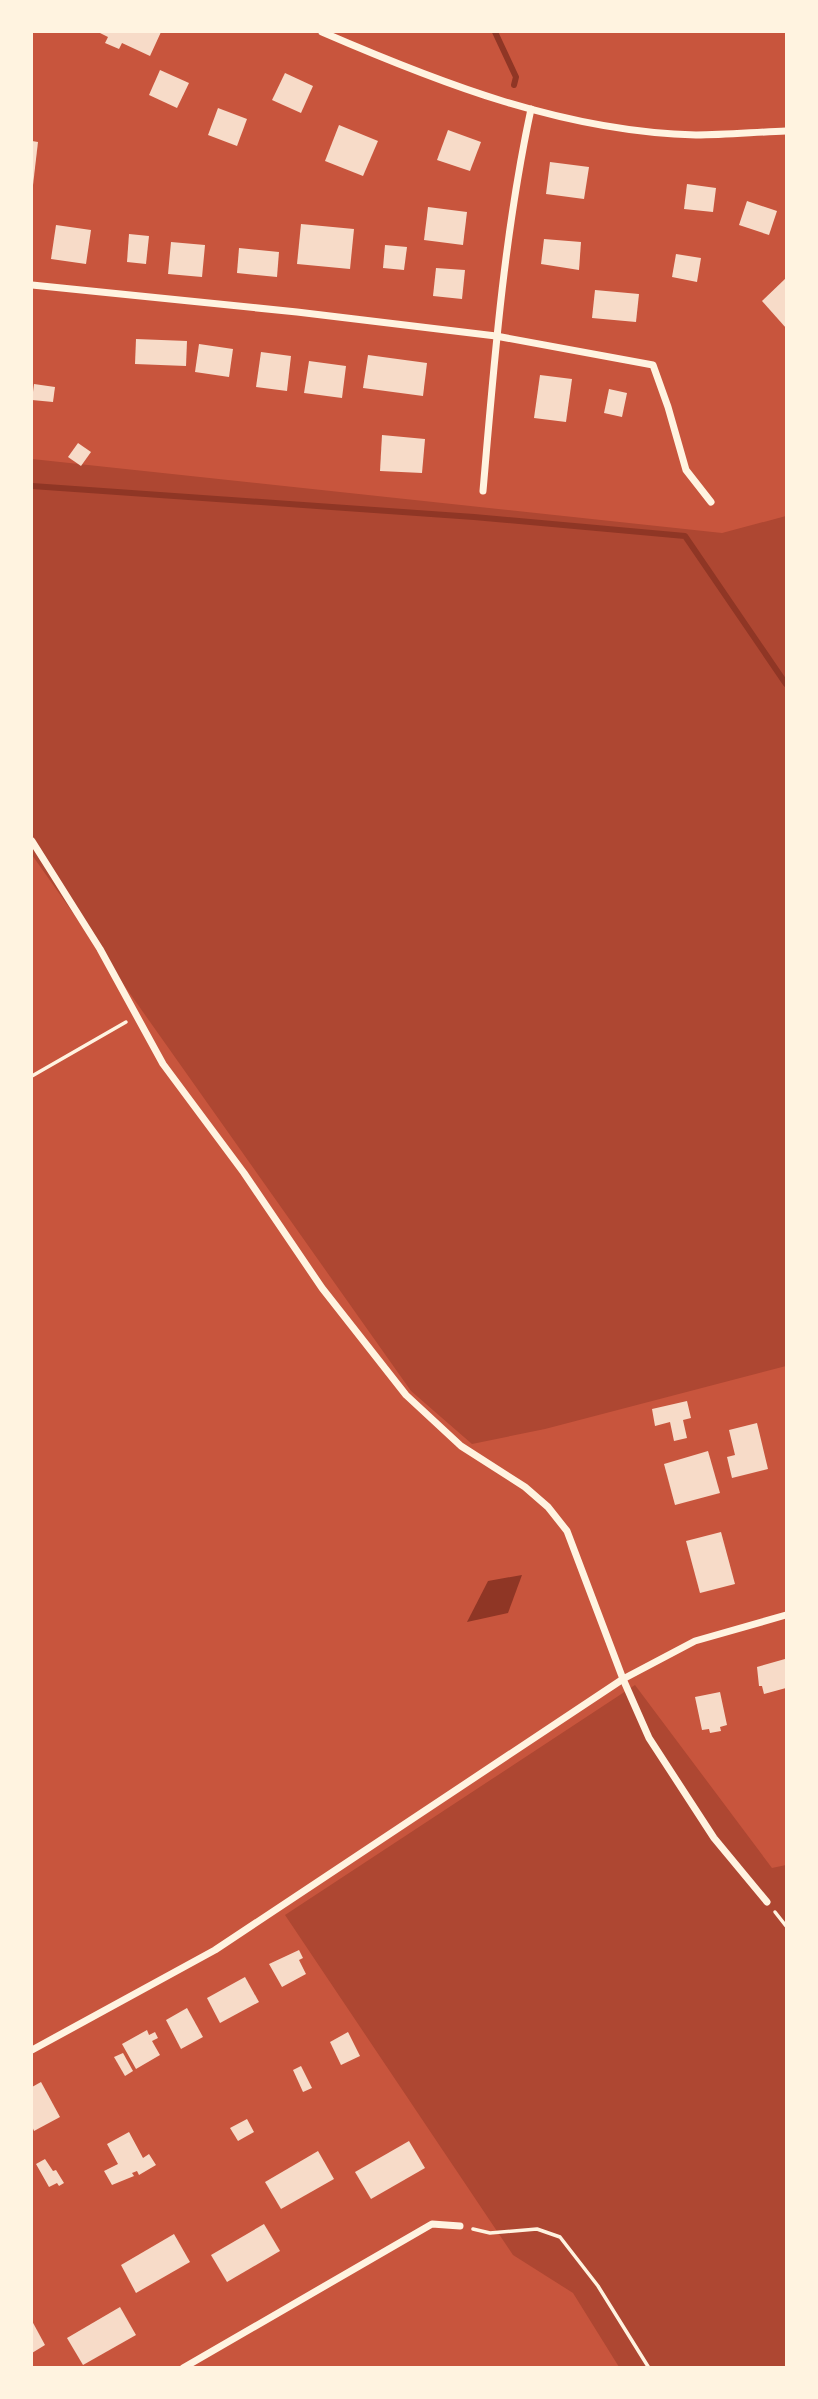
<svg xmlns="http://www.w3.org/2000/svg" width="818" height="2399" font-family="Bitter,serif">
	<style>
		.green { fill: #ae4732 }
		.water { fill: #8f3625 }
		.lines { fill: none; stroke-linecap: round; stroke-linejoin: round }
		.stream { stroke: #8f3625; stroke-width: 6 }
		.building { fill: #f7dbc8 }
		.path { stroke: #fff3e0; stroke-width: 3.5 }
		.minor { stroke: #fff3e0; stroke-width: 7 }
	</style>
	<rect width="100%" height="100%" fill="#c8553d"/>
	<g class="green">
		<polygon points="32,459 722,533 786,516 786,1366 545,1429 472,1444 411,1391 32,855"/>
		<polygon points="635,1685 772,1868 786,1865 786,2367 619,2367 573,2293 513,2255 285,1915"/>
	</g>
	<polygon class="water" points="522,1575 508,1613 467,1622 488,1581"/>
	<g class="lines">
		<g class="stream">
			<polyline points="495,32 516,77 514,85"/>
			<polyline points="32,486 474,517 685,536 786,684"/>
		</g>
	</g>
	<g class="building">
		<polygon points="98,32 161,32 150,56 122,43 119,49 105,43 108,37"/>
		<polygon points="160,70 189,83 177,108 149,95"/>
		<polygon points="285,73 313,86 301,113 272,100"/>
		<polygon points="218,108 247,119 237,146 208,135"/>
		<polygon points="339,125 378,141 363,176 325,161"/>
		<polygon points="448,130 481,142 470,171 437,160"/>
		<polygon points="32,141 38,142 33,185 32,185"/>
		<polygon points="550,162 589,167 584,199 546,194"/>
		<polygon points="687,184 716,188 713,212 684,209"/>
		<polygon points="747,201 777,211 769,235 739,225"/>
		<polygon points="428,207 467,212 463,245 424,240"/>
		<polygon points="301,224 354,229 350,269 297,264"/>
		<polygon points="56,225 91,230 86,264 51,259"/>
		<polygon points="129,234 149,236 146,264 127,262"/>
		<polygon points="544,239 581,242 579,270 541,264"/>
		<polygon points="171,242 205,245 202,277 168,274"/>
		<polygon points="385,245 407,247 404,270 383,268"/>
		<polygon points="239,248 279,252 277,277 237,273"/>
		<polygon points="676,254 701,258 697,282 672,277"/>
		<polygon points="436,268 465,270 462,299 433,296"/>
		<polygon points="786,278 786,328 762,301"/>
		<polygon points="595,290 639,294 636,322 592,318"/>
		<polygon points="136,339 187,341 186,366 135,364"/>
		<polygon points="199,344 233,349 229,377 195,372"/>
		<polygon points="261,352 291,356 287,391 256,387"/>
		<polygon points="368,355 427,363 423,396 363,388"/>
		<polygon points="309,361 346,366 342,398 304,393"/>
		<polygon points="540,375 572,379 566,422 534,418"/>
		<polygon points="34,384 55,387 53,402 32,400"/>
		<polygon points="609,389 627,393 622,417 604,413"/>
		<polygon points="382,435 425,439 422,473 380,471"/>
		<polygon points="78,443 91,452 81,466 68,457"/>
		<polygon points="687,1401 691,1418 683,1420 687,1438 674,1441 670,1422 655,1426 652,1409"/>
		<polygon points="757,1423 768,1469 732,1478 727,1457 735,1455 729,1430"/>
		<polygon points="708,1451 720,1493 675,1505 664,1464"/>
		<polygon points="721,1532 735,1584 700,1593 686,1541"/>
		<polygon points="785,1659 786,1688 764,1694 762,1686 759,1686 757,1667"/>
		<polygon points="720,1692 727,1725 720,1727 721,1731 710,1733 709,1729 702,1730 695,1697"/>
		<polygon points="299,1950 303,1958 299,1960 306,1974 282,1987 269,1964"/>
		<polygon points="245,1977 259,2002 220,2023 207,1998"/>
		<polygon points="187,2008 203,2037 181,2049 166,2020"/>
		<polygon points="147,2030 149,2035 155,2032 158,2038 152,2041 160,2055 136,2069 122,2044"/>
		<polygon points="348,2032 360,2056 341,2065 330,2042"/>
		<polygon points="123,2053 133,2071 125,2076 114,2057"/>
		<polygon points="301,2066 312,2088 303,2092 293,2070"/>
		<polygon points="41,2082 60,2117 34,2131 32,2126 32,2087"/>
		<polygon points="247,2119 254,2132 238,2141 230,2128"/>
		<polygon points="129,2132 143,2158 149,2154 156,2165 139,2175 137,2171 132,2173 134,2176 112,2185 104,2171 118,2164 107,2144"/>
		<polygon points="409,2141 425,2168 371,2199 355,2172"/>
		<polygon points="318,2151 334,2179 281,2209 265,2182"/>
		<polygon points="45,2159 53,2171 56,2170 64,2183 59,2186 57,2183 49,2187 36,2164"/>
		<polygon points="264,2224 280,2251 227,2282 211,2255"/>
		<polygon points="174,2234 190,2262 136,2293 121,2265"/>
		<polygon points="120,2307 136,2335 83,2365 67,2338"/>
		<polygon points="32,2321 45,2345 32,2353"/>
	</g>
	<g class="lines">
		<g class="path">
			<polyline points="32,1076 126,1022"/>
			<polyline points="775,1912 786,1926"/>
			<polyline points="473,2229 490,2233 537,2229 560,2237 598,2286 649,2368"/>
		</g>
		<g class="minor">
			<path d="M322,32C440,83 565,132 696,135C726,135 756,132 786,131"/>
			<polyline points="32,285 297,312 496,336 653,365 668,407 686,470 711,502"/>
			<path d="M483,491C494,363 504,235 531,109"/>
			<polyline points="32,841 100,949 163,1064 244,1173 322,1288 406,1395 461,1446 525,1487 548,1507 567,1531 623,1679 649,1738 714,1838 767,1902"/>
			<polyline points="32,2050 215,1950 623,1679 695,1641 786,1615"/>
			<polyline points="183,2368 432,2224 460,2226"/>
		</g>
	</g>
	<rect width="818" height="2399" fill="none" stroke="#fff3e0" stroke-width="66"/>
</svg>
